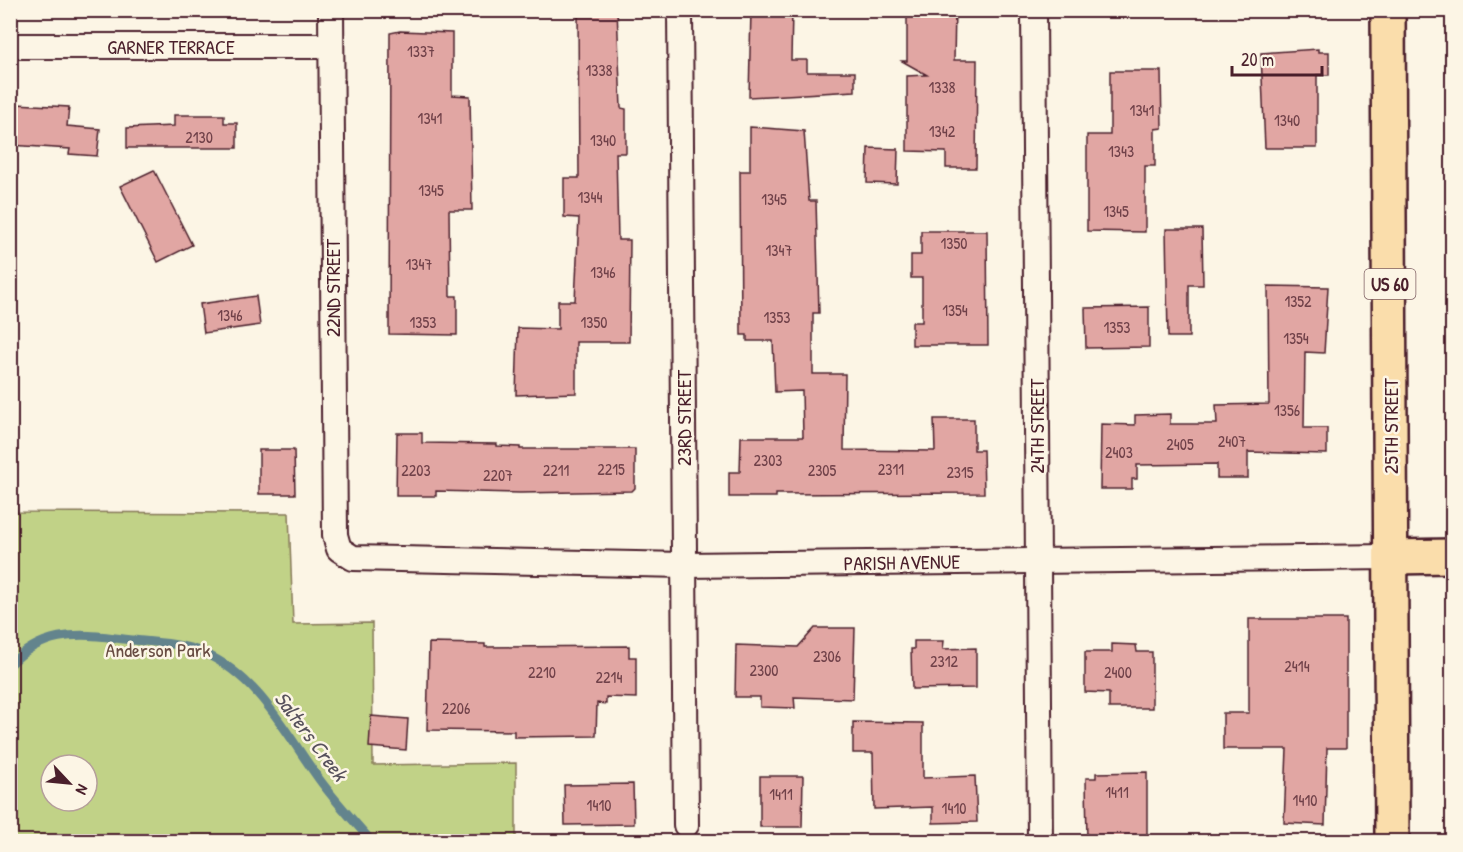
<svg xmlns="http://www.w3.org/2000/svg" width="1463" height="852" font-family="'Patrick Hand',sans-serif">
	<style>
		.green { fill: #c1d287; stroke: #867859; stroke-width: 1.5; fill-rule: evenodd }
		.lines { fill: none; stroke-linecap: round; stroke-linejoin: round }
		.stream { stroke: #64848d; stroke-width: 9 }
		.building { fill: #e1a6a3; stroke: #4a1f2b; stroke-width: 1.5 }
		.minor-casing { stroke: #4a1f2b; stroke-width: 28 }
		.primary-casing { stroke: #4a1f2b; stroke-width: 38 }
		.minor { stroke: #fcf5e5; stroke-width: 24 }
		.primary { stroke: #faddab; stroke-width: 33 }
		.labels { text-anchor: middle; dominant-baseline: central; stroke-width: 5; stroke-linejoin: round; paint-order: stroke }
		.number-label { font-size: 16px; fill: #704149 }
		.shield { fill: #fcf5e5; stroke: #7f5f63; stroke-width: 1.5 }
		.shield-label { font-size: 18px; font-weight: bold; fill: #4a1f2b }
		.street-label { font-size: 20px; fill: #4a1f2b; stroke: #fcf5e5 }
		.park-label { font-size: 20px; fill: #684c42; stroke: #fcf5e5 }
		.water-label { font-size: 21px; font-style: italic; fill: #57515c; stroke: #fcf5e5 }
	</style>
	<rect width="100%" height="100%" fill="#fcf5e5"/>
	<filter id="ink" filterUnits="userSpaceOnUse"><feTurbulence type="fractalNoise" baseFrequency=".0167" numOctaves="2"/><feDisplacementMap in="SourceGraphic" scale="12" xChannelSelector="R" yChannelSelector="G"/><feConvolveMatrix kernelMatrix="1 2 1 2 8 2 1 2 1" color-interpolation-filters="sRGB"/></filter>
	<g filter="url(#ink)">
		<path class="green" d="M10,226L17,512L289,513L293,624L372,623L373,765L516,763V841H11ZM51,765H87V801H51Z"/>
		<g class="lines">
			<path class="stream" d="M10,665C40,633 75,632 115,638C143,642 178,641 204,653C259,677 286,734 319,779C335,801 354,821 372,842"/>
		</g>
		<g class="building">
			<polygon points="578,10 617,10 621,108 626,109 626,153 616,153 618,240 630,240 629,342 576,342 576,393 516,395 518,328 558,329 558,301 575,301 579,218 564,217 564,178 579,178"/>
			<polygon points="751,10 792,10 791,60 807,60 807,72 855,72 855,91 749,97"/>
			<polygon points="907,10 955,10 954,60 977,60 976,168 946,168 946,152 907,151 907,76 927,75 902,61 907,61"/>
			<polygon points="400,31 452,33 452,95 470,96 472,210 449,210 450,296 457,296 457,335 389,334 390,33"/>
			<polygon points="1318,49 1318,52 1329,52 1329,75 1317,75 1317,148 1265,148 1261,53"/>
			<polygon points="1110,71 1161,71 1162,128 1155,129 1155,166 1145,166 1145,232 1087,231 1087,135 1110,135"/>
			<polygon points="16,104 69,107 67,126 100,129 97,156 69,154 70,149 10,145 10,116 14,116"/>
			<polygon points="174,115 224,115 224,123 237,123 237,148 127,148 127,128 174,126"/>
			<polygon points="750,127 804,131 809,201 816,201 819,313 813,313 813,374 845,374 844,450 935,451 934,419 974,419 974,450 983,450 984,493 776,494 776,497 729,497 729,472 740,472 741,437 803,437 802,391 775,392 773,341 747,341 747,335 741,335 740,171 750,171"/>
			<polygon points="868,148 898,149 897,184 867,183"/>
			<polygon points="154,170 192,245 158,262 120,186"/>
			<polygon points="1166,229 1202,229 1203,285 1189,285 1189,337 1168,337"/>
			<polygon points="921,231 987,231 988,345 912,345 912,322 922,322 922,278 911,278 911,255 921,255"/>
			<polygon points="1268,286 1328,287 1324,353 1305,352 1304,428 1327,428 1327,454 1248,452 1248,478 1217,478 1217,464 1137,465 1137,479 1132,479 1132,489 1100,489 1101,424 1135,425 1135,415 1170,414 1170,424 1217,424 1216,405 1269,404"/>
			<polygon points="256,296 260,325 204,333 200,304"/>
			<polygon points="1149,307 1149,347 1086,348 1085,308"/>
			<polygon points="397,433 422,433 422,443 497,444 497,446 520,447 520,449 635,449 635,488 632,491 520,493 436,491 436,496 396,496"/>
			<polygon points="259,450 294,450 295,494 259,494"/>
			<polygon points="1249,619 1346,619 1346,748 1327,748 1325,825 1284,823 1287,749 1223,749 1223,713 1249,713"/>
			<polygon points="815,628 855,628 853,699 794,697 795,708 760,707 760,697 735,697 736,645 798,647"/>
			<polygon points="914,641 944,641 943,649 976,648 976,688 912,689 911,649 914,649"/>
			<polygon points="429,643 485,644 485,647 629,646 629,657 636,657 636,698 606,697 606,704 597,703 596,736 514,737 514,731 427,730"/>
			<polygon points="1112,644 1136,645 1137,652 1152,652 1152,708 1109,708 1109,693 1085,692 1085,652 1112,652"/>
			<polygon points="371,716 408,719 406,750 369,747"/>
			<polygon points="853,722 923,723 923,778 975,776 977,822 933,823 933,807 874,809 873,753 853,753"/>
			<polygon points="1147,772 1147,842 1087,842 1086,778 1096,778 1096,773"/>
			<polygon points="760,776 803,776 802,827 760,827"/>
			<polygon points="633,784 634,824 565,825 564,785"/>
		</g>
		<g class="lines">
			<g class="minor-casing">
				<g id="minor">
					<polyline points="331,10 335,535 339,549 353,558 684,565 1391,557"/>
					<polyline points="680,10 686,825"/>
					<polyline points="1034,10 1040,842"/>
					<polyline points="10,46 331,46"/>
				</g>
			</g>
			<g class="primary-casing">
				<g id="primary">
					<polyline points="1388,10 1392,842"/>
					<polyline points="1391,557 1452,556"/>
				</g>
			</g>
			<use href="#minor" class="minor"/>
			<use href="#primary" class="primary"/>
		</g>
	</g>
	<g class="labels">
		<g class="number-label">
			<text x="421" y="51">1337</text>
			<text x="599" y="70">1338</text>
			<text x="942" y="87">1338</text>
			<text x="1142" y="110">1341</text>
			<text x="430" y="118">1341</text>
			<text x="1287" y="120">1340</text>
			<text x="942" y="131">1342</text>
			<text x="199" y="137">2130</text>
			<text x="603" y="140">1340</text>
			<text x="1121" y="151">1343</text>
			<text x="431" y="190">1345</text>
			<text x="590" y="197">1344</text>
			<text x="774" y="199">1345</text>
			<text x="1116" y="211">1345</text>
			<text x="954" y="243">1350</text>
			<text x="779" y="250">1347</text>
			<text x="419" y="264">1347</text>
			<text x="603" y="272">1346</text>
			<text x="1298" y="301">1352</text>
			<text x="955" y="310">1354</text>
			<text x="230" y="315">1346</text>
			<text x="777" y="317">1353</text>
			<text x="423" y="322">1353</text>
			<text x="594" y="322">1350</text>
			<text x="1117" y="327">1353</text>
			<text x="1296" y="338">1354</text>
			<text x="1287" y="410">1356</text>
			<text x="1232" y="441">2407</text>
			<text x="1180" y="444">2405</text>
			<text x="1119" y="452">2403</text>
			<text x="768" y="460">2303</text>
			<text x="611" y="469">2215</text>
			<text x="891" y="469">2311</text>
			<text x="416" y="470">2203</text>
			<text x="556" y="470">2211</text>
			<text x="822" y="470">2305</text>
			<text x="960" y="472">2315</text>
			<text x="498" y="475">2207</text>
			<text x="827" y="656">2306</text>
			<text x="944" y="661">2312</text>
			<text x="1297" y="666">2414</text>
			<text x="764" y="670">2300</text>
			<text x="542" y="672">2210</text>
			<text x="1118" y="672">2400</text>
			<text x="609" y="677">2214</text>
			<text x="456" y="708">2206</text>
			<text x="1117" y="792">1411</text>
			<text x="781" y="794">1411</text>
			<text x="1305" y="800">1410</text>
			<text x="599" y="805">1410</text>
			<text x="954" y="808">1410</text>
		</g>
		<rect class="shield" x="1364.5" y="269" width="51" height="30" rx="4.5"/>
		<g class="shield-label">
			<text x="1390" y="284">US 60</text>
		</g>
		<g class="street-label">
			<text x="171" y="46">GARNER TERRACE</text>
			<text transform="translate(332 288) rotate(-90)">22ND STREET</text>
			<text transform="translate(683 418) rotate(-90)">23RD STREET</text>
			<text transform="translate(1036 426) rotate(-90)">24TH STREET</text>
			<text transform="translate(1390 426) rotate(-90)">25TH STREET</text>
			<text transform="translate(902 562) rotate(-1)">PARISH AVENUE</text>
		</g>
		<g class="park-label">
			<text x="158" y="649">Anderson Park</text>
		</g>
		<g class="water-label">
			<text transform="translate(311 736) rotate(53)">Salters Creek</text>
		</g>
	</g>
	<rect width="1463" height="852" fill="none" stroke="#fcf5e5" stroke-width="36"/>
	<rect x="18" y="18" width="1427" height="816" fill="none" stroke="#4a1f2b" stroke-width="2" filter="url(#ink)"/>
	<g transform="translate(69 783) rotate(116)"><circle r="28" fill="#fcf5e5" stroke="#b59f9b" stroke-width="1.5"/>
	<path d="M0-4.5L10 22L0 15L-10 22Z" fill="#4a1f2b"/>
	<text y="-9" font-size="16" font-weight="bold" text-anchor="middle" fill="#4a1f2b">N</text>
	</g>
	<path d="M1232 66v9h90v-9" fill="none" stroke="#4a1f2b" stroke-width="3"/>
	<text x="1241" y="66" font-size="18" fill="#4a1f2b" stroke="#fcf5e5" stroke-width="4.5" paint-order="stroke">20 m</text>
</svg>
